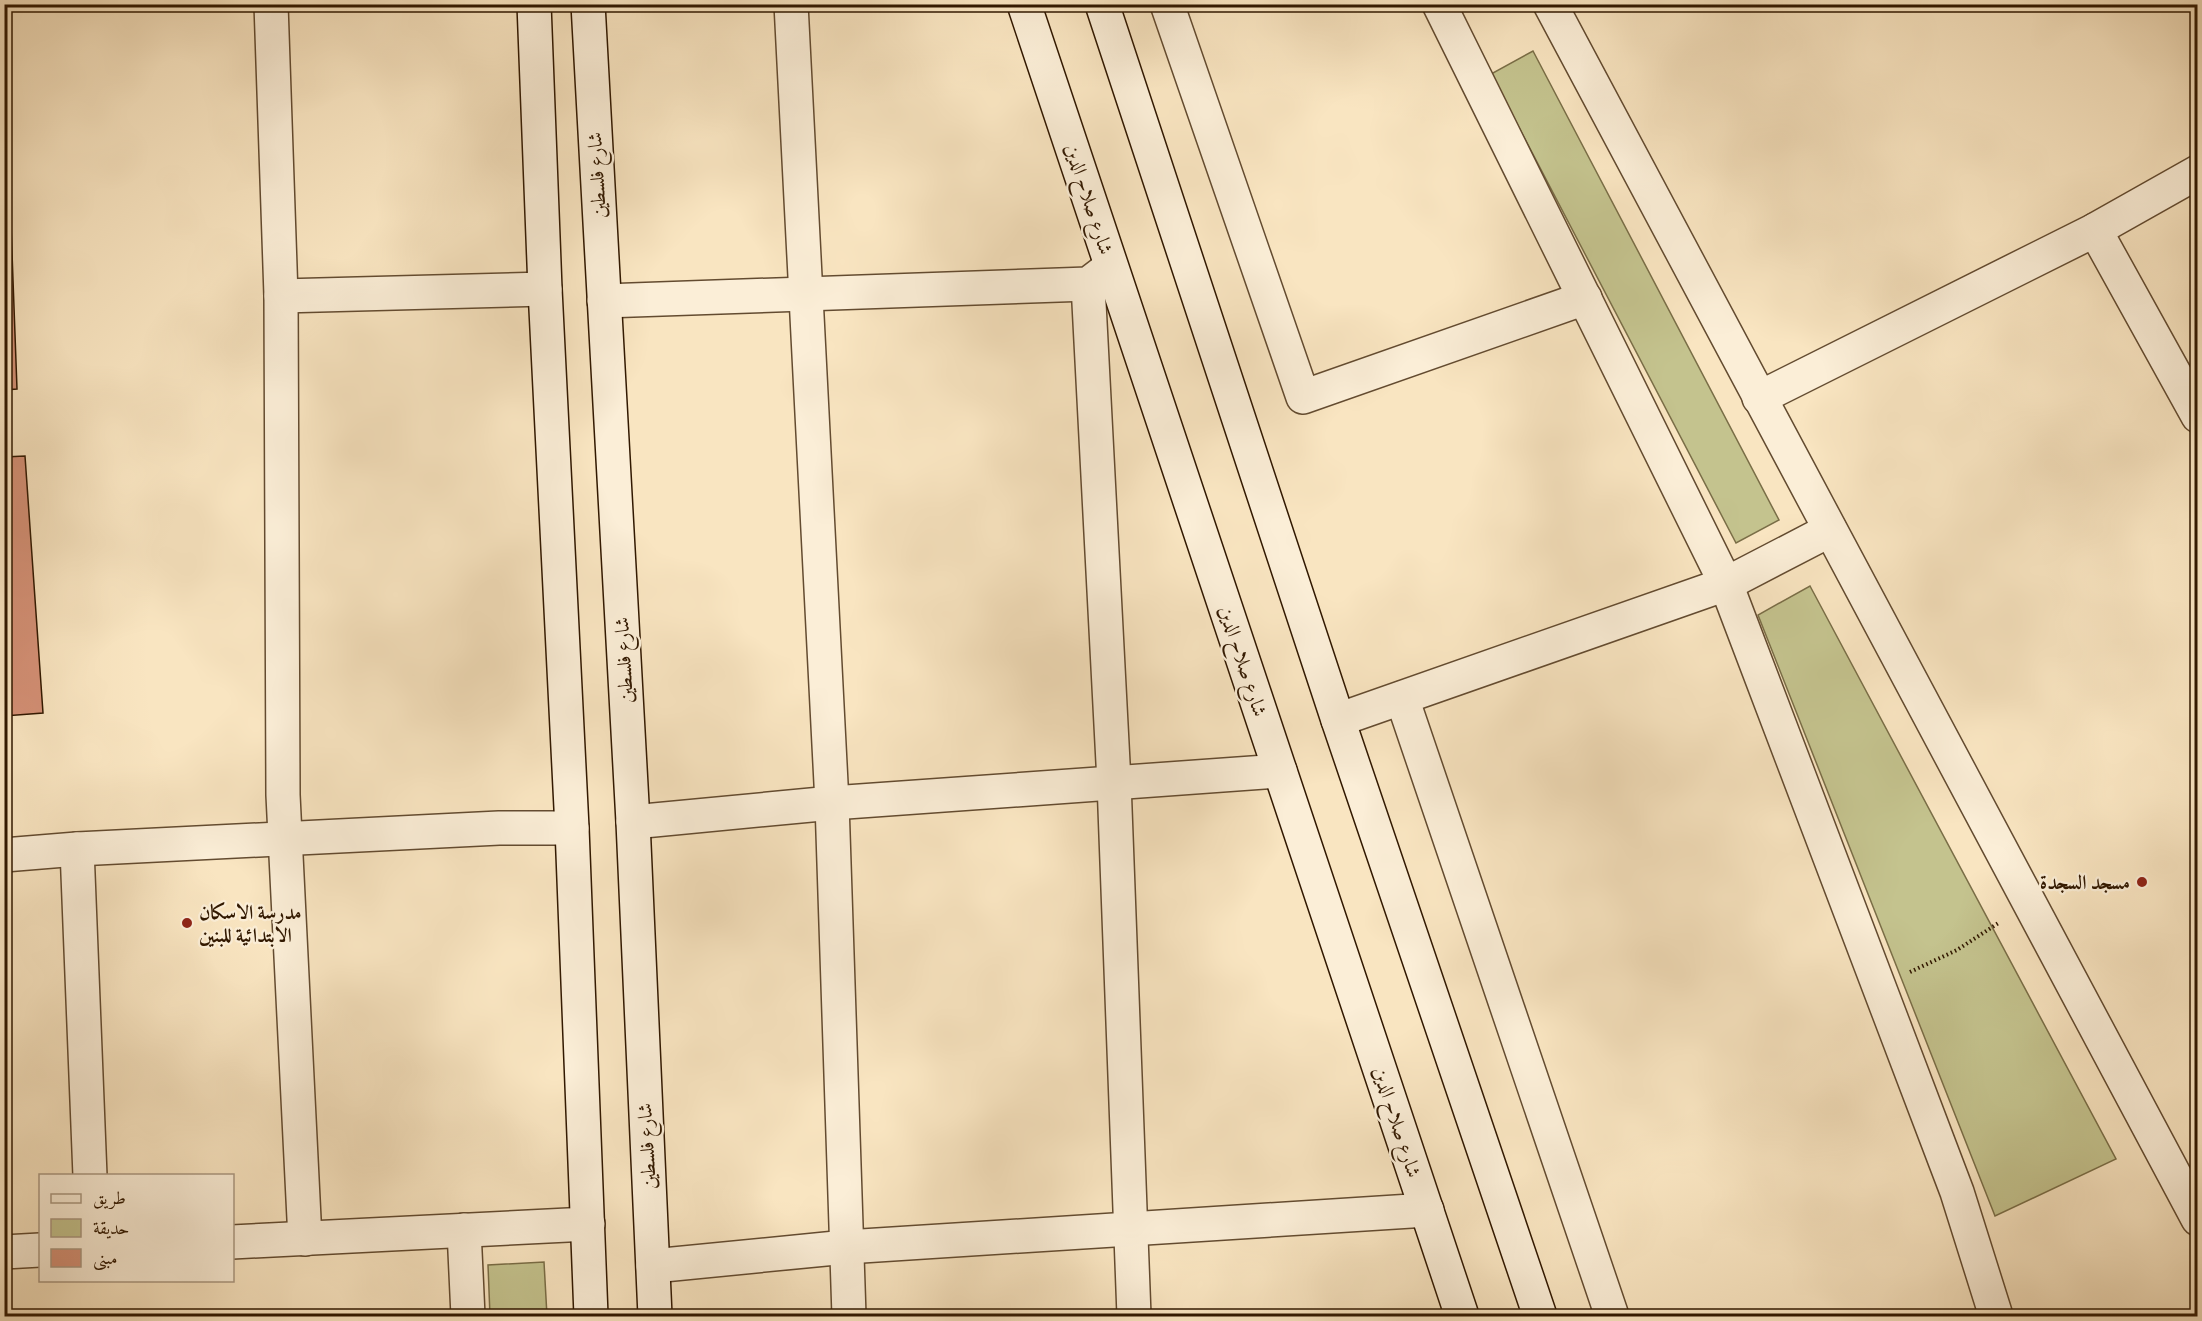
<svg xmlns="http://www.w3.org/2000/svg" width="2202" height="1321" font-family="'IM FELL Double Pica',Amiri,serif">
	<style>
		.green { fill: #c4c38e; stroke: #7a6e47; stroke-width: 1.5 }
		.building { fill: #d59177; stroke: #311800; stroke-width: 1.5 }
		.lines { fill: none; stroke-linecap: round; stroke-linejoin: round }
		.street-casing { stroke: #634b30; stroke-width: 36 }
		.secondary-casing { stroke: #311800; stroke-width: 36 }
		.path { stroke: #311800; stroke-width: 4; stroke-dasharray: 1.5 3; stroke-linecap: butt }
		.street { stroke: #fbeed7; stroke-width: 33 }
		.secondary { stroke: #fbeed7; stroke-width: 33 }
		.poi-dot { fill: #8f2418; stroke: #fbeed7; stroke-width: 2 }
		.labels { text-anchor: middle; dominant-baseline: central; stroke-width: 4.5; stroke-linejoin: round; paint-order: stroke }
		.street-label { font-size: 20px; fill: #311800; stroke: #fbeed7 }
		.poi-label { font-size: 20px; font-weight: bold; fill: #311800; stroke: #fbeed7; text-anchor: end }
	</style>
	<rect width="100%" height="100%" fill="#f9e5c1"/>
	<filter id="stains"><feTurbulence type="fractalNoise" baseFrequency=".00333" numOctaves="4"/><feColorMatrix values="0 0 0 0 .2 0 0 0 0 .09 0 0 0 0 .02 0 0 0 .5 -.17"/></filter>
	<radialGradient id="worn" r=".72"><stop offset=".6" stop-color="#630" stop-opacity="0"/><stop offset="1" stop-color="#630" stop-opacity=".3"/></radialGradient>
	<g class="green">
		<polygon points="1533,51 1779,520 1736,543 1491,74"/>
		<polygon points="1810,586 2116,1159 1995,1216 1758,615"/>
		<polygon points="544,1262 547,1316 490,1316 488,1265"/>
	</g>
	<g class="building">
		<polygon points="4,34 17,389 4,390"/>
		<polygon points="25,456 43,713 4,716 4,457"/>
	</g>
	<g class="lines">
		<g class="street-casing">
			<g id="street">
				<polyline points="271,4 281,296 283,795 305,1239"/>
				<polyline points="791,4 832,803 849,1316"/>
				<polyline points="1167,4 1303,397 1585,298"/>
				<polyline points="1439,4 1726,584 1957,1192 1996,1316"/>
				<polyline points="1550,4 2198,1219"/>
				<polyline points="2095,230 2198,416"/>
				<polyline points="1088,284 1114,782 1134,1316"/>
				<polyline points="281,296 545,289"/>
				<polyline points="604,301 1088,284 1105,271"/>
				<polyline points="1759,398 2095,230 2198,172"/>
				<polyline points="1402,698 1612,1316"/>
				<polyline points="1338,720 1726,584 1830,530"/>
				<polyline points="633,822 832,803 1280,771"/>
				<polyline points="77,849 90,1176"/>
				<polyline points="4,855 77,849 499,828 572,828"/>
				<polyline points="464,1230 468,1316"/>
				<polyline points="232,1242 588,1224"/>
				<polyline points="4,1252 40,1250"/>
				<polyline points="653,1266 846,1247 1427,1210"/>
			</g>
		</g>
		<g class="secondary-casing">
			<g id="secondary">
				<polyline points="534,4 545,289 572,828 591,1316"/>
				<polyline points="588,4 633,822 655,1316"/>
				<polyline points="1024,4 1462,1316"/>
				<polyline points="1102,4 1338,720 1540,1316"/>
			</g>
		</g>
		<polyline class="path" points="1910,972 1957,950 2000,922"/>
		<use href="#street" class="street"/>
		<use href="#secondary" class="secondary"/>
	</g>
	<g class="poi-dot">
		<circle cx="2142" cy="882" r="6"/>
		<circle cx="187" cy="923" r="6"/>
	</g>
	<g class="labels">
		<g class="street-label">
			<text transform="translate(597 175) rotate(-93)">شارع فلسطين</text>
			<text transform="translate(1089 199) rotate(72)">شارع صلاح الدين</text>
			<text transform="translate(624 660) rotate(-93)">شارع فلسطين</text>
			<text transform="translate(1243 661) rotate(72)">شارع صلاح الدين</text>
			<text transform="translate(1397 1122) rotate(72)">شارع صلاح الدين</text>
			<text transform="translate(647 1146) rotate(-93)">شارع فلسطين</text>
		</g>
		<g class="poi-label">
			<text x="2130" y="882">مسجد السجدة</text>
			<text x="199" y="912" text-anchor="start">مدرسة الاسكان<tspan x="199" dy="23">الابتدائية للبنين</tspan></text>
		</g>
	</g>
	<rect width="2202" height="1321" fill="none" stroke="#f9e5c1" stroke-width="24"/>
	<rect x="6" y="6" width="2190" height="1309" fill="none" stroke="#311800" stroke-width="3"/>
	<rect x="12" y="12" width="2178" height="1297" fill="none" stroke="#311800" stroke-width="1.5"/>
	<rect x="39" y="1174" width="195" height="108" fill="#fbeed7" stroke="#aa9881" stroke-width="1.5"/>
	<rect x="51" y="1194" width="30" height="9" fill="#fbeed7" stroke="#aa9881" stroke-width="1.5"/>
	<text x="93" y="1204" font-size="18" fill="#311800">طريق</text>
	<rect x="51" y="1219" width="30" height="18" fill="#c4c38e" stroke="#aa9881" stroke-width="1.5"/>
	<text x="93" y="1234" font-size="18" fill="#311800">حديقة</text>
	<rect x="51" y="1249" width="30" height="18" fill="#d59177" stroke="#aa9881" stroke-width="1.5"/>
	<text x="93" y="1264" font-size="18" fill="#311800">مبنى</text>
	<rect width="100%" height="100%" filter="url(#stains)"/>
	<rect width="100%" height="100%" fill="url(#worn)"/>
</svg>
